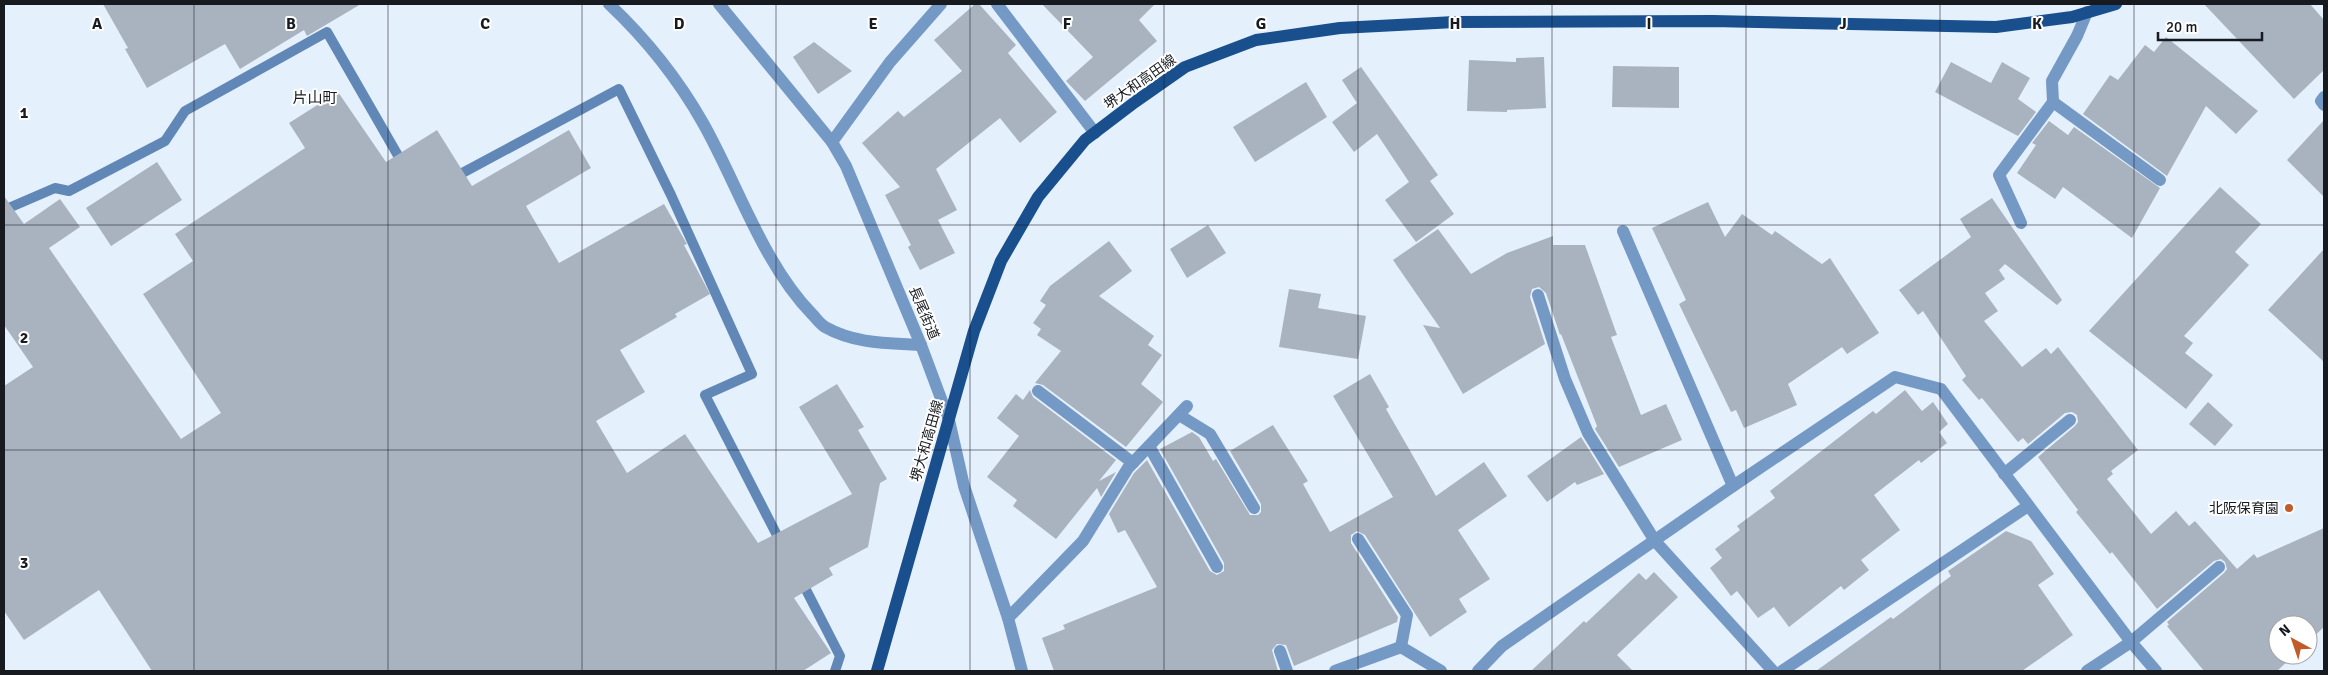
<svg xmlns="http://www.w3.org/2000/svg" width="2328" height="675" font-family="Signika,'Noto Sans JP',sans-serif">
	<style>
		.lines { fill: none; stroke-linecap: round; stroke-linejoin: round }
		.stream { stroke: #6087b6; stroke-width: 10 }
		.building { fill: #a9b3c0 }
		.lane { stroke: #7599c5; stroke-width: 12 }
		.street { stroke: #7599c5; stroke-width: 12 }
		.primary { stroke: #184f8c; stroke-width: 12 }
		.grid { fill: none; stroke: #171b20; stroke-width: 1; stroke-opacity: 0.55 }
		.poi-dot { fill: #c15b2a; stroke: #fff; stroke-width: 2 }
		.labels { text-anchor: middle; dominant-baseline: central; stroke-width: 4; stroke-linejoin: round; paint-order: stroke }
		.street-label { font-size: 14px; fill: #171b20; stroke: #fff }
		.poi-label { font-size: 14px; fill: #171b20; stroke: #fff; text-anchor: end }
		.neighbourhood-label { font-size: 15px; fill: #171b20; stroke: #fff }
		.grid-label { font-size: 16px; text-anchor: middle; font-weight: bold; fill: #171b20; stroke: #fff; stroke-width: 4; stroke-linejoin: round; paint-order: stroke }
	</style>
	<rect width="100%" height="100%" fill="#e5f0fd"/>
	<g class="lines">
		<g class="stream">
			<polyline points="453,178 619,89 671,195 752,374 705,395 782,545"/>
			<polyline points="4,210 55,188 69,191 165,141 185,111 327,32 404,166"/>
			<polyline points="801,580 840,656 835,671"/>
		</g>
	</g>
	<g class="building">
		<polygon points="103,4 361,4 307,36 304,30 240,69 225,44 147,88 125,49 128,48"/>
		<polygon points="975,4 979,4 1016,45 1008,53 1057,112 1020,143 1000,118 936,169 957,210 938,220 955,253 920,270 908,247 911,245 885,195 900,187 862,143 898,111 904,117 962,71 934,40"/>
		<polygon points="1042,4 1155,4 1139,20 1157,41 1085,101 1066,81 1093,57"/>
		<polygon points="2204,4 2310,4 2324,20 2324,70 2294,99"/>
		<polygon points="2166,37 2258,111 2236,134 2206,106 2167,176 2083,114 2110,75 2118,80 2145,45 2154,52"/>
		<polygon points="814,42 852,71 818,94 793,57"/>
		<polygon points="1544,57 1546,108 1507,110 1507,112 1467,111 1469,60 1516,62 1516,58"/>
		<polygon points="1951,62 1991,83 2002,62 2030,78 2018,99 2036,112 2018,136 1935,92"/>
		<polygon points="1613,66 1679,67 1679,108 1612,107"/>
		<polygon points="1361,67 1438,175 1430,181 1454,214 1416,242 1385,200 1409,182 1377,134 1354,152 1332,122 1357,103 1342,80"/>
		<polygon points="1306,82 1327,117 1255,162 1233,127"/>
		<polygon points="338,92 386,162 437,130 472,186 569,130 591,168 526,206 559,263 664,204 687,244 684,245 710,294 675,314 677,317 620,350 645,392 596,421 627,473 685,434 758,543 852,494 799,407 837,384 864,427 858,430 887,479 880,483 868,547 829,568 833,575 794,598 831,653 803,671 152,671 99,590 24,640 4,611 4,386 33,367 4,325 4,196 24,224 60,199 80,227 49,248 181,439 221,413 143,294 193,261 175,234 305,148 289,123"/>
		<polygon points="2324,120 2324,197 2287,160"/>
		<polygon points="2049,121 2068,135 2074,127 2160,188 2132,238 2063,187 2055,199 2017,173 2036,145 2032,143"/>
		<polygon points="157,162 182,200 111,246 86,208"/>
		<polygon points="2220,187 2261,224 2235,252 2249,265 2184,336 2193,343 2185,353 2213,375 2186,409 2089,331"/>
		<polygon points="1992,198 2062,300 2057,305 2005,264 1999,270 2005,279 1985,293 1998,311 1984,321 2022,367 2046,348 2051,354 2058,347 2138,450 2111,471 2113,474 2107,479 2151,534 2176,511 2189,526 2195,521 2237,569 2254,554 2257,558 2324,528 2324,627 2308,642 2308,625 2278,625 2278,655 2294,655 2277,671 2204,671 2167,626 2169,625 2167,622 2224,573 2227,569 2225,562 2221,559 2214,561 2157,609 2112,552 2110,554 2076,512 2078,510 2038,457 2075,426 2078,422 2077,415 2072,412 2065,413 2028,444 2023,438 2018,442 1982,398 1979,400 1962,380 1966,376 1923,311 1918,315 1899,290 1971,237 1960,219"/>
		<polygon points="1708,202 1725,237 1742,214 1772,235 1775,231 1822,264 1830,258 1879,333 1847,354 1842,347 1788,384 1797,405 1744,428 1736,410 1731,412 1679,304 1686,300 1652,228"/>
		<polygon points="1208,225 1226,253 1187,278 1170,249"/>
		<polygon points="1438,229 1471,274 1507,253 1553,236 1553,245 1585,245 1617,335 1611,337 1641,415 1666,404 1682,440 1619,467 1595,429 1597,426 1561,334 1560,335 1546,293 1539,287 1532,289 1530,297 1545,344 1463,394 1423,325 1440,328 1393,260"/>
		<polygon points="1109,241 1132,271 1099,296 1154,336 1148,345 1162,355 1141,384 1163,402 1126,447 1043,385 1035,383 1061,351 1037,335 1041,329 1033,323 1046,305 1040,301 1050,286"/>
		<polygon points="2324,249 2324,362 2268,310"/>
		<polygon points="1289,289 1321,294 1318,308 1366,316 1358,359 1279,347"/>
		<polygon points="1370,374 1389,407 1386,409 1436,496 1484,462 1507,496 1458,530 1490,579 1459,599 1467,612 1430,637 1365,535 1357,531 1351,535 1351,543 1398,617 1397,622 1294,666 1286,645 1277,644 1272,650 1278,671 1054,671 1042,638 1065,629 1063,625 1157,587 1125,530 1118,533 1109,514 1134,473 1147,460 1210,571 1217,575 1224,571 1224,563 1160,449 1192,432 1199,437 1213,461 1216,459 1250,515 1258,515 1261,512 1261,504 1230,451 1273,425 1308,481 1303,484 1330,532 1393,497 1333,396"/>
		<polygon points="1030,390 1033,397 1116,460 1099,481 1116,472 1101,497 1097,488 1056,539 1013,506 1017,500 987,477 1019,436 997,418 1016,394 1023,400"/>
		<polygon points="1905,390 1922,411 1933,402 1948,424 1939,432 1947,443 1921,463 1919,460 1874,495 1900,530 1861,560 1869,570 1844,590 1841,586 1789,627 1774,607 1758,618 1737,591 1731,596 1710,568 1722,558 1715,549 1740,530 1737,526 1775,498 1770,491 1873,411 1876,414"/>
		<polygon points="2208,402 2233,425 2215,446 2189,424"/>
		<polygon points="1581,437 1604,474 1577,485 1575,482 1547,502 1527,476"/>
		<polygon points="2006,531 2031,541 2054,574 2038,585 2073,635 2022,671 1816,671 1891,617 1893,619 1951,576 1948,571"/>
		<polygon points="1654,572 1678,597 1617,655 1633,671 1531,671 1584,621 1586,623 1639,573 1646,580"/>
	</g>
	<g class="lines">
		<g class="lane">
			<polyline points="997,4 1095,133"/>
			<polyline points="2053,102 2160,180"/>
			<polyline points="2021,223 1999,175 2053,102 2052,81 2077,36 2087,12"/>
			<polyline points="1038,391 1133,463"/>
			<polyline points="1179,415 1210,434 1254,508"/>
			<polyline points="1149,446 1217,567"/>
			<polyline points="2004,474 2070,420"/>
			<polyline points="2131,642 2219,567"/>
		</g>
		<g class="street">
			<path d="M609,4C645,38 678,79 703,123C737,183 763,264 812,314C816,318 820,324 825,327C855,344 888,343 921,345"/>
			<polyline points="719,4 832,142"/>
			<polyline points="941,4 890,62 832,142 846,166 921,345 949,420 964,486 1008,618 1022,671"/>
			<polyline points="2324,97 2321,101 2324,105"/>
			<polyline points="1623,231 1733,486"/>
			<polyline points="1538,295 1565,379 1588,433 1655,541 1773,671"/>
			<polyline points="1358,539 1407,615 1401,647 1441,671"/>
			<polyline points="1008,618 1083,541 1128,468 1187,406"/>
			<polyline points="1280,651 1287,671"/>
			<polyline points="1335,671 1401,647"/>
			<polyline points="1478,671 1502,646 1733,486 1895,377 1941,389 2131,642 2156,671"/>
			<polyline points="1782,671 2028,506"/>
			<polyline points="2087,671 2131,642"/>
		</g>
		<polyline class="primary" points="877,671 974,331 1001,261 1038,197 1085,140 1135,102 1185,67 1256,40 1340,28 1455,22 1713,21 1996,27 2072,17 2116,4"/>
	</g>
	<path class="grid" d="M194,4V671M388,4V671M582,4V671M776,4V671M970,4V671M1164,4V671M1358,4V671M1552,4V671M1746,4V671M1940,4V671M2134,4V671M4,225H2324M4,450H2324"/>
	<circle class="poi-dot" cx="2289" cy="508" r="5"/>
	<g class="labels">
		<g class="street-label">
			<text transform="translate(1140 82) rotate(-35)">堺大和高田線</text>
			<text transform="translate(924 313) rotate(67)">長尾街道</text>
			<text transform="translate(927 441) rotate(-74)">堺大和高田線</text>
		</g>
		<g class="poi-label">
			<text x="2279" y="508">北阪保育園</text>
		</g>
		<g class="neighbourhood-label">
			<text x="315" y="98">片山町</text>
		</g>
	</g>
	<g class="grid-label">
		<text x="97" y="29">A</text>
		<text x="291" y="29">B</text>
		<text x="485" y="29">C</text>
		<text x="679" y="29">D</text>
		<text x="873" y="29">E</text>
		<text x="1067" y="29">F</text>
		<text x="1261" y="29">G</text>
		<text x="1455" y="29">H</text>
		<text x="1649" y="29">I</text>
		<text x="1843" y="29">J</text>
		<text x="2037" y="29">K</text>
		<text x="24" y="118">1</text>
		<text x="24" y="343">2</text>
		<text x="24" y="568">3</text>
	</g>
	<rect width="2328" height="675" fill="none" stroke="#171b20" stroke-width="10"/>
	<g transform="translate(2293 640) rotate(320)"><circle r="24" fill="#ffffff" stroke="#a2a4a6"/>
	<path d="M0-4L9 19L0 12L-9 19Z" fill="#c15b2a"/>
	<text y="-8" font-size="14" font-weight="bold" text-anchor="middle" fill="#171b20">N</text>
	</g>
	<path d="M2158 32v8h104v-8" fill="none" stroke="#171b20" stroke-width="2.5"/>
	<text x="2166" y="32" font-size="15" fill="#171b20" stroke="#ffffff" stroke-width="4" paint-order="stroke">20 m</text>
</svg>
